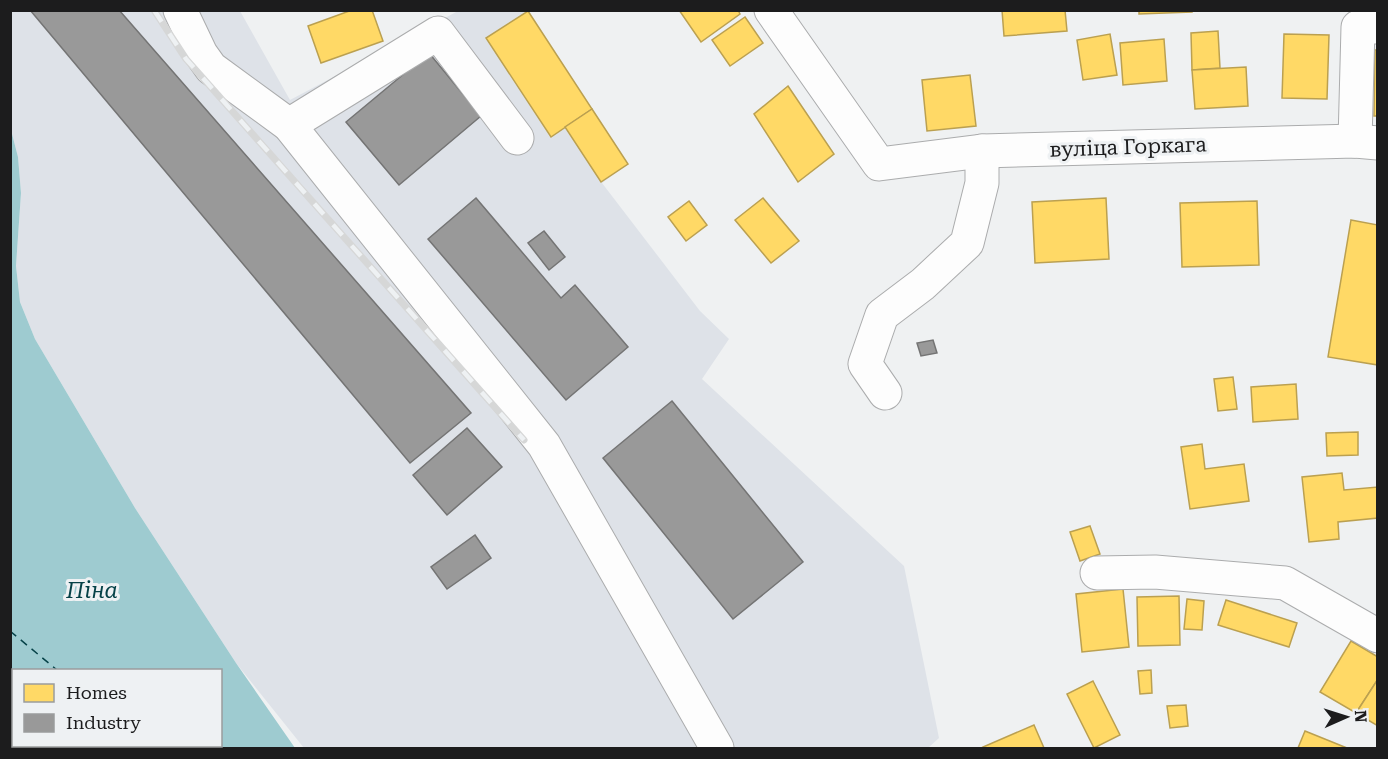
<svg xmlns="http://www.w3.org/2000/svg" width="1388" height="759" font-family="'Roboto Serif',serif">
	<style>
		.built { fill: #dee2e8 }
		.water { fill: #9ecbd0; fill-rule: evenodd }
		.homes { fill: #ffd966; stroke: #bba050; stroke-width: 1.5 }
		.industry { fill: #999; stroke: #747474; stroke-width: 1.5 }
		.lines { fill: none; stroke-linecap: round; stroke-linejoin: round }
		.ferry { stroke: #064248; stroke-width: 1.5; stroke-dasharray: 8 6; stroke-linecap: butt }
		.minor-casing { stroke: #abacad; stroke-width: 35 }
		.minor { stroke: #fdfdfd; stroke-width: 33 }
		.rail-casing { stroke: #d6d7d7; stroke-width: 7 }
		.rail { stroke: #eef1f3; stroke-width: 4.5; stroke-dasharray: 14; stroke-linecap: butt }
		.labels { text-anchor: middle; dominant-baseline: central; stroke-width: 6; stroke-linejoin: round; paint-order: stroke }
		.street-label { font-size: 21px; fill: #1c1c1d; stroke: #eef1f3 }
		.water-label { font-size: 22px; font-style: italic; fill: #064248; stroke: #eef1f3 }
	</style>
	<rect width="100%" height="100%" fill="#eff1f2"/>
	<polygon class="built" points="10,11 240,11 290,100 458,11 528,11 628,164 602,183 700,311 729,339 702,379 904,566 939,738 928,748 304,748 236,663 135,508 35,339 20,302 16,266 21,193 18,157 11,130"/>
	<path class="water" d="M11,130L18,157L21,193L16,266L20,302L35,339L135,508L236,663L295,748H11ZM14,670H220V746H14Z"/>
	<g class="homes">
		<polygon points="352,10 372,10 383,41 321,63 308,26"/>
		<polygon points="679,10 738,10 740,14 701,42"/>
		<polygon points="1002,10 1065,10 1067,31 1004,36"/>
		<polygon points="1139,10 1192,10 1192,12 1139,14"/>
		<polygon points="528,11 592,109 551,137 486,38"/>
		<polygon points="745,17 763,43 730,66 712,40"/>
		<polygon points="1218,31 1220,68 1192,70 1191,33"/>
		<polygon points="1110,34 1117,75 1083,80 1077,40"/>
		<polygon points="1284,34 1329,35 1327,99 1282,98"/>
		<polygon points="1164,39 1167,81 1123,85 1120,43"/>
		<polygon points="1375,50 1378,50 1378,116 1374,116"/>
		<polygon points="1246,67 1248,106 1195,109 1192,70"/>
		<polygon points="970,75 976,126 927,131 922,80"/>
		<polygon points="788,86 834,154 798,182 754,114"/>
		<polygon points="592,109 628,164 601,182 565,127"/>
		<polygon points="763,198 799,241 771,263 735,220"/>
		<polygon points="1106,198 1109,259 1035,263 1032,202"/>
		<polygon points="689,201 707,225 686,241 668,217"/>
		<polygon points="1257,201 1259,265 1182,267 1180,203"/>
		<polygon points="1351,220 1378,225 1378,365 1328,357"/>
		<polygon points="1233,377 1237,409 1218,411 1214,379"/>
		<polygon points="1296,384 1298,419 1253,422 1251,387"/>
		<polygon points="1358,432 1358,455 1327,456 1326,433"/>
		<polygon points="1202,444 1205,469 1244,464 1249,501 1190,509 1181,447"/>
		<polygon points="1342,473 1344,490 1378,487 1378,518 1338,522 1339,539 1309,542 1302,477"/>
		<polygon points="1090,526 1100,554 1080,561 1070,532"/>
		<polygon points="1123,589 1129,647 1082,652 1076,594"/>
		<polygon points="1179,596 1180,645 1138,646 1137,597"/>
		<polygon points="1187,599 1204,601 1202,630 1184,629"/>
		<polygon points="1226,600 1297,623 1289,647 1218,625"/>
		<polygon points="1351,641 1378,657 1378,679 1356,713 1320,692"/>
		<polygon points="1151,670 1152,693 1140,694 1138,671"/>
		<polygon points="1378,679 1378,726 1356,713"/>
		<polygon points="1093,681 1120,735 1094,748 1067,694"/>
		<polygon points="1186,705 1188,726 1170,728 1167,706"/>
		<polygon points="1034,725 1044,748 984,748 983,747"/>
		<polygon points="1305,731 1347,748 1298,748"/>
	</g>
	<g class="industry">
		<polygon points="30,10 119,10 471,413 410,463"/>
		<polygon points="429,53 481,116 399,185 346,122"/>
		<polygon points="476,198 561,298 575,285 628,347 566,400 428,239"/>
		<polygon points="544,231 565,257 549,270 528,243"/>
		<polygon points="933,340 937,353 921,356 917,343"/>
		<polygon points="672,401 803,562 733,619 603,458"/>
		<polygon points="467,428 502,467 447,515 413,475"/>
		<polygon points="475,535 491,558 447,589 431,567"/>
	</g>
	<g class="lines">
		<g class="ferry">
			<polyline points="10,631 57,670"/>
			<polyline points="137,746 140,748"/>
		</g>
		<g class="minor-casing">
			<g id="minor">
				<polyline points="180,10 201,54 211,68 289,125 544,445 717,748"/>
				<polyline points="771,10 879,164 982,151 1355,141 1378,143"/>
				<polyline points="289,125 438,33 517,138"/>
				<polyline points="1355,141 1358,27 1378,27"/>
				<polyline points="885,393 865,364 882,315 923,284 967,243 982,183 982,151"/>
				<polyline points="1097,573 1155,572 1285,583 1378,636"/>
			</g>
		</g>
		<use href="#minor" class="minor"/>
		<g class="rail-casing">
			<polyline id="rail" points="154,10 186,59 524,440"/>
		</g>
		<use href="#rail" class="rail"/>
	</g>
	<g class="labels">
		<g class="street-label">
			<text transform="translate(1128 147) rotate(-2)">вуліца Горкага</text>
		</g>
		<g class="water-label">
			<text x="92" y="590">Піна</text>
		</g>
	</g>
	<rect width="1388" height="759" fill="none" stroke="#1c1c1d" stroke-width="24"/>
	<rect x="12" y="669" width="210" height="78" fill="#eef1f3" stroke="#9a9c9d" stroke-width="1.5"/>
	<rect x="24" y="684" width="30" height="18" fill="#ffd966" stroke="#9a9c9d" stroke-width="1.5"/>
	<text x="66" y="699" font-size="18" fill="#1c1c1d">Homes</text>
	<rect x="24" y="714" width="30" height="18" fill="#999999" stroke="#9a9c9d" stroke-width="1.5"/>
	<text x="66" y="729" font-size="18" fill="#1c1c1d">Industry</text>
	<g transform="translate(1346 717) rotate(87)" stroke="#eef1f3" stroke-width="4.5" paint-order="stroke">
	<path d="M0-4.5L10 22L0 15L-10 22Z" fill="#1c1c1d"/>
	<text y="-9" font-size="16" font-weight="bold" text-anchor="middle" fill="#1c1c1d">N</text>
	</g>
</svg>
